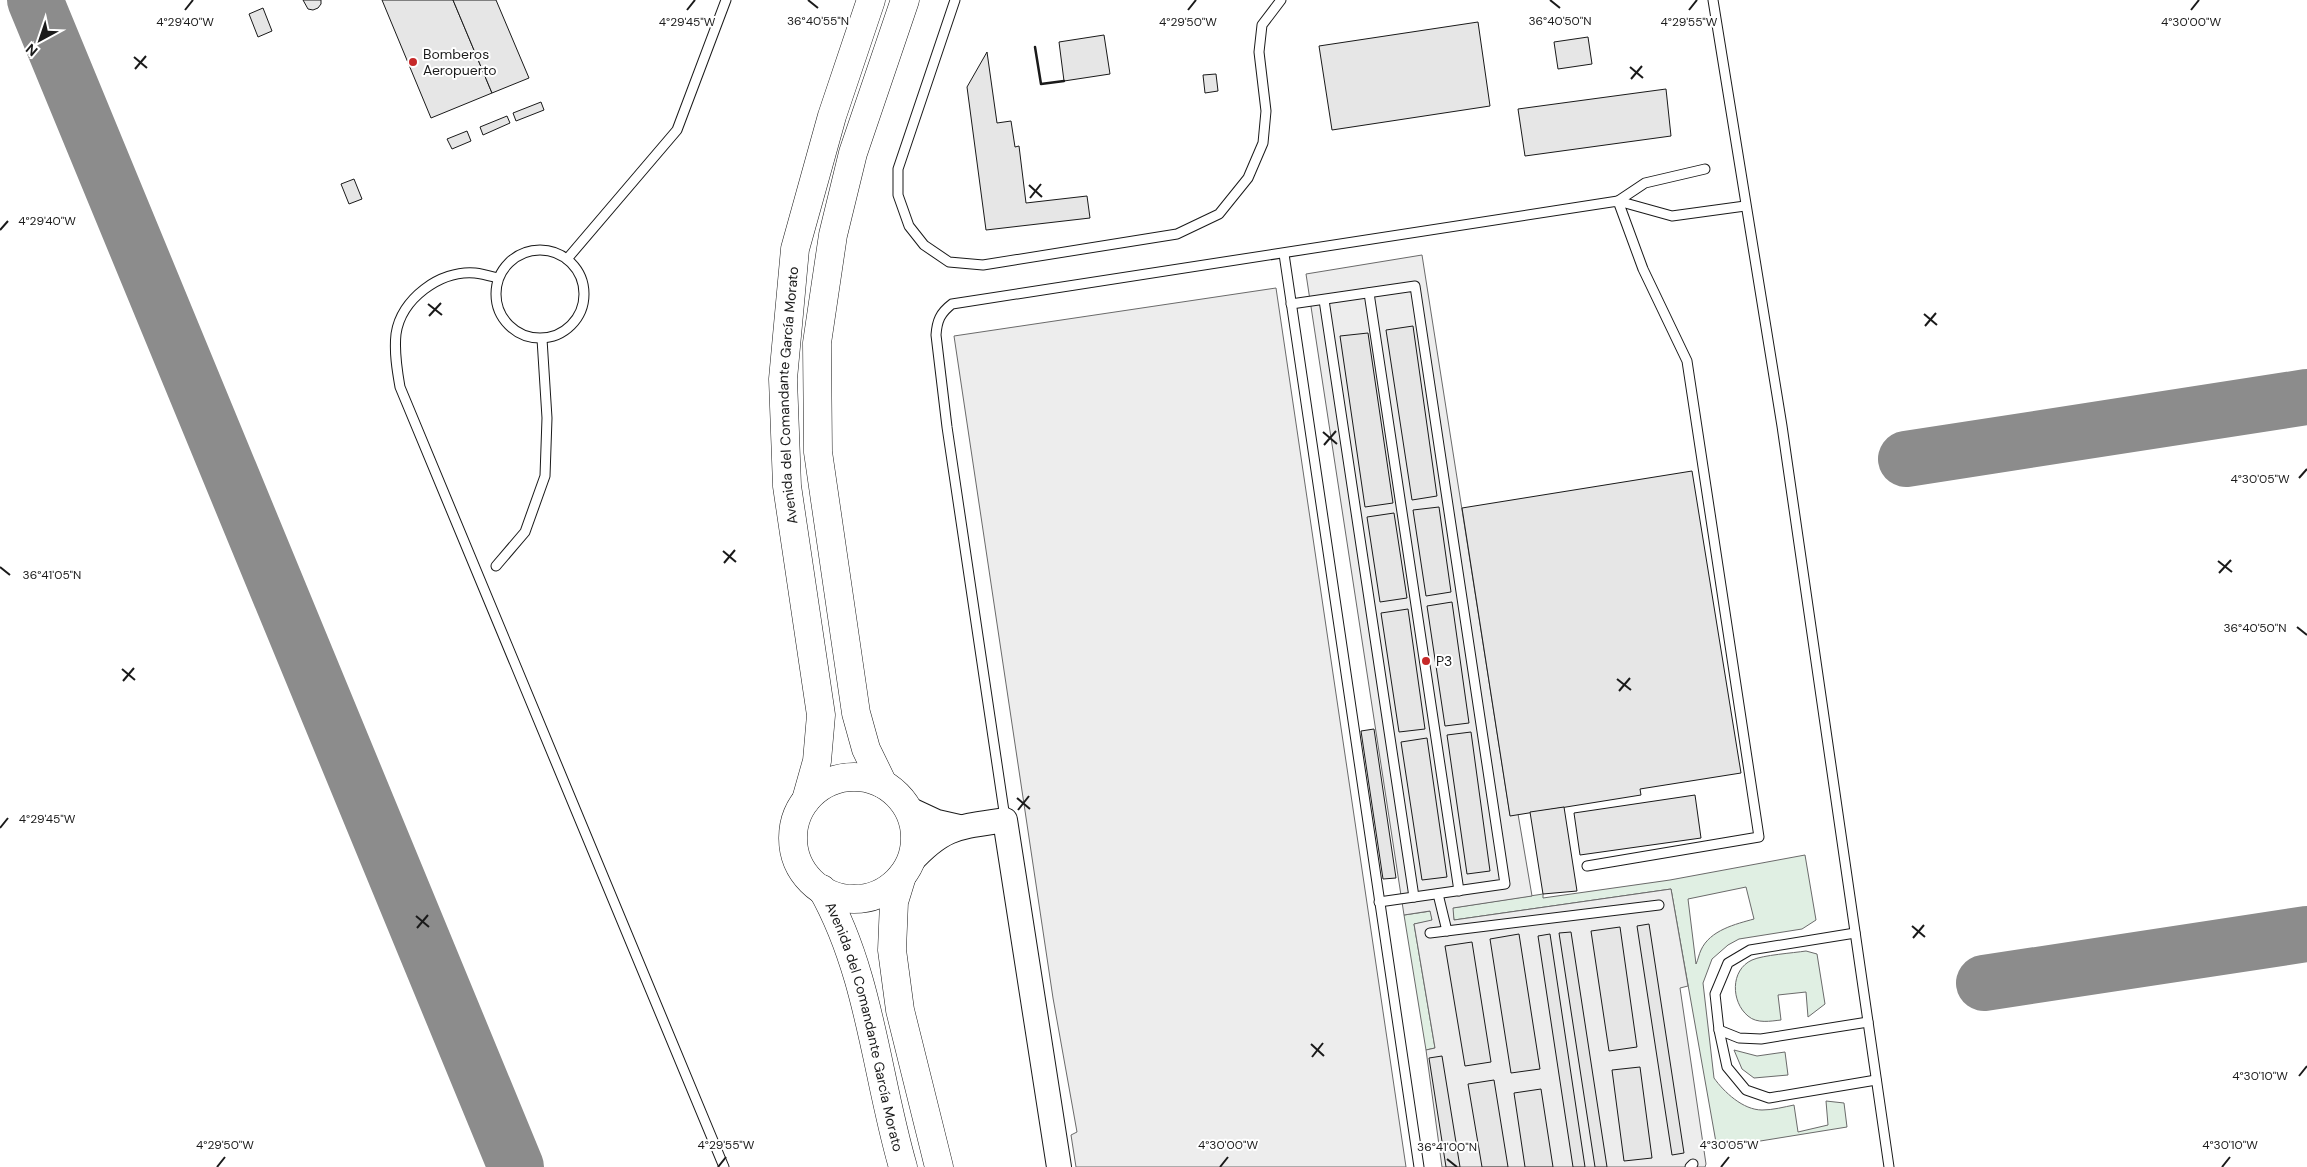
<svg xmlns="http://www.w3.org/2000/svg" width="2307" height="1167" font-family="'DM Sans',sans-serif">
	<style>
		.green { fill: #e0efe3; stroke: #6a6a6a; fill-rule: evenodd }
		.parking { fill: #ededed; stroke: #6a6a6a }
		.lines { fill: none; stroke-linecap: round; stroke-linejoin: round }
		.taxiway { stroke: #8c8c8c; stroke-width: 56 }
		.building { fill: #e6e6e6; stroke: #1a1a1a }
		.service-casing { stroke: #1a1a1a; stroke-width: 11 }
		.tertiary-casing { stroke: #1a1a1a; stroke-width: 26 }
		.primary-casing { stroke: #1a1a1a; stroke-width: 29 }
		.service { stroke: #fff; stroke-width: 9 }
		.tertiary { stroke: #fff; stroke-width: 24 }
		.primary { stroke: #fff; stroke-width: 28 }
		.wall { stroke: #1a1a1a; stroke-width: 2.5 }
		.ticks { fill: none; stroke: #1a1a1a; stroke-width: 2 }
		.poi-dot { fill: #c62828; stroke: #fff; stroke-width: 2 }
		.labels { text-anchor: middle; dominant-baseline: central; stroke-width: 4; stroke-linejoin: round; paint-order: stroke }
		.poi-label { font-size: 14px; fill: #1a1a1a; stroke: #fff; text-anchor: start }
		.street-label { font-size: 14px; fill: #1a1a1a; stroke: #fff }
		.ticks-label { font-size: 12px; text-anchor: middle; fill: #1a1a1a; stroke: #fff; stroke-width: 4; stroke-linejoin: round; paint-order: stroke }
	</style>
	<rect width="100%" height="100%" fill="#fff"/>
	<g class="green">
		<path d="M1805,855L1816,920L1802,929L1739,939L1728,945L1712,959L1703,983L1714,1078C1724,1092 1743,1110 1762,1110C1773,1110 1784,1107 1794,1105L1798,1132L1828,1125L1826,1101L1844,1103L1847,1127L1717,1148L1671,889L1454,920L1452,908L1543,894V898L1670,880ZM1746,887L1754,919C1736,924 1710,930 1701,950C1699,954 1698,960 1696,964L1688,899Z"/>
		<polygon points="1431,911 1432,921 1414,924 1435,1048 1426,1050 1404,915"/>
		<path d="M1806,951L1817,954L1825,1004L1808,1017L1806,992L1778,995L1781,1020C1771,1021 1757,1024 1748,1016C1731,1002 1730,970 1752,960C1763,955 1793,953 1806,951Z"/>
		<polygon points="1734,1050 1757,1056 1785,1052 1788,1075 1754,1078 1742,1069"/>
	</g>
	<g class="parking">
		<polygon points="1422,255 1510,815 1518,814 1532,896 1453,908 1454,920 1671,889 1688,986 1680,988 1706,1164 1705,1167 1442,1167 1426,1050 1435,1048 1414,924 1432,920 1430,911 1404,915 1306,274"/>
		<polygon points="1276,288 1406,1167 1076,1167 1071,1135 1077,1132 1053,998 954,336"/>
	</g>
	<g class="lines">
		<g class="taxiway">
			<polyline points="35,0 516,1167"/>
			<polyline points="1906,459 2307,397"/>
			<polyline points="1984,983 2307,934"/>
		</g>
	</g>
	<g class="building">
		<polygon points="303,0 321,0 321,4 318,8 313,10 308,9"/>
		<polygon points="382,0 453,0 492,93 431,118"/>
		<polygon points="453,0 496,0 529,78 492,93"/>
		<polygon points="263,8 272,31 258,37 249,14"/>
		<polygon points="1478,22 1490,106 1332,130 1319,46"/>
		<polygon points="1104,35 1110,74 1064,81 1059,42"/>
		<polygon points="1588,37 1592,64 1558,69 1554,42"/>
		<polygon points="987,52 997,123 1011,121 1015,147 1019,146 1026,203 1087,196 1090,218 986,230 967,87"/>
		<polygon points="1216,74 1218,91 1205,93 1203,75"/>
		<polygon points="1666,89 1671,136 1525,156 1518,109"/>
		<polygon points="541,102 544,110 516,121 513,113"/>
		<polygon points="507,116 510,123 483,135 480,127"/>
		<polygon points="467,131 471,141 452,149 447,139"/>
		<polygon points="354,179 362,199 349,204 341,184"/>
		<polygon points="1413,326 1437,496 1412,500 1386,330"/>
		<polygon points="1368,333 1393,503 1365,507 1340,336"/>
		<polygon points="1692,471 1741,773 1640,789 1641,795 1510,816 1462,508"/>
		<polygon points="1439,507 1451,592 1426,596 1413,510"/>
		<polygon points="1394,513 1407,598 1380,602 1367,517"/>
		<polygon points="1452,602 1469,723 1445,726 1427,606"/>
		<polygon points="1408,609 1425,729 1399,732 1381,613"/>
		<polygon points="1374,729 1396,878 1383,879 1361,731"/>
		<polygon points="1471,732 1490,871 1467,874 1447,735"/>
		<polygon points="1427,738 1447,877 1422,880 1401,742"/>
		<polygon points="1695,795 1701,838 1580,855 1574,813"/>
		<polygon points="1564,807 1577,891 1543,894 1530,812"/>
		<polygon points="1649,924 1684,1153 1672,1155 1637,926"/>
		<polygon points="1620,927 1637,1047 1609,1051 1591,931"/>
		<polygon points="1571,932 1607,1167 1595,1167 1559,933"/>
		<polygon points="1519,934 1540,1069 1511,1073 1490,939"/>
		<polygon points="1550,934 1585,1167 1573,1167 1538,936"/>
		<polygon points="1472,942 1491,1062 1465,1066 1445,946"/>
		<polygon points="1442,1056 1460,1167 1446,1167 1429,1058"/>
		<polygon points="1640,1067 1652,1158 1624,1161 1612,1070"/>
		<polygon points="1494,1080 1508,1167 1482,1167 1468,1084"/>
		<polygon points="1541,1089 1553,1167 1525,1167 1514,1093"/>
	</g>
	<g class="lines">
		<g class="service-casing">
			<g id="service">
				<polyline points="955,0 898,169 898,195 909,226 924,245 949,262 983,265 1177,234 1219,214 1248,178 1263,143 1266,111 1259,52 1262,25 1281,0"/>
				<polyline points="1713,0 1782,426 1889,1167"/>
				<polyline points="1705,169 1645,183 1618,201 1672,216 1745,206"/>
				<circle cx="540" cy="294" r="44"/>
				<polyline points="1284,254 1419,1167"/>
				<polyline points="567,259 677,130 726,0"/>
				<path d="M498,278C490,276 483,274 475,273C440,270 401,299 396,334C394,352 397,370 400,387L724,1167"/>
				<polyline points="1369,293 1459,891"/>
				<polyline points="1324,300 1414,897"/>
				<polyline points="1291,304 1415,286 1505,884 1379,902"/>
				<polyline points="496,566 525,532 545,476 547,418 542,339"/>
				<path d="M1005,818L947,427L936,335C937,321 940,313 952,304L1618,201L1643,269L1687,361L1759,837L1587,866"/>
				<polyline points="1438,894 1447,931"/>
				<polyline points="1430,933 1659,905"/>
				<polyline points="1855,933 1750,950 1728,963 1715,994 1719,1030 1727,1067 1746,1090 1769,1098 1876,1080"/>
				<polyline points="1719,1030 1739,1038 1761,1039 1868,1022"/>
				<polyline points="1690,1167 1693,1164"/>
			</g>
		</g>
		<g class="tertiary-casing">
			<g id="tertiary">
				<polyline points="907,808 937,822 959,827"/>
				<path d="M911,862C944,826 959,827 1005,820L1059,1167"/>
			</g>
		</g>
		<g class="primary-casing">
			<g id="primary">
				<circle cx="854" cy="838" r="61"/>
				<polyline points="883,784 866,749 856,713 818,452 817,343 833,235 853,153 905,0"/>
				<path id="s1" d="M806,800L817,761L821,715L787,486L783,379L795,249L832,116L871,0"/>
				<polyline points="902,876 894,902 892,950 900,1010 939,1167"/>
				<path id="s2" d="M822,889C870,974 876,1074 903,1167"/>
			</g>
		</g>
		<use href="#service" class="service"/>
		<use href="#tertiary" class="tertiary"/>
		<use href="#primary" class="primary"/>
		<polyline class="wall" points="1035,47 1041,84 1064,81"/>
	</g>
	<path class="ticks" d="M808,0L818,8M1550,0L1560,8M185,10L193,0M687,10L695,0M1188,10L1196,0M1689,10L1697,0M2191,10L2199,0M134,57L147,68M1630,67L1643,78M135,69L146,56M1631,79L1642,66M1029,185L1042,197M1030,198L1041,184M0,230L8,221M428,304L442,315M1924,314L1937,325M429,316L441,303M1925,326L1936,313M1323,432L1337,444M1324,445L1336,431M2299,478L2307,469M723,551L736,562M2218,561L2232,572M724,563L735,550M0,567L10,575M2219,573L2231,560M2297,627L2307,635M122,669L135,680M1617,679L1631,690M123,681L134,668M1619,691L1630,678M1017,798L1030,809M1018,810L1029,796M0,828L8,818M416,916L429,927M1912,926L1925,937M417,928L428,915M1913,938L1924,925M1311,1044L1324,1056M1312,1057L1323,1043M2299,1076L2307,1066M1447,1159L1457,1167M217,1167L225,1157M718,1167L726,1157M1220,1167L1228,1157M1721,1167L1729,1157M2222,1167L2230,1157"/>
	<g class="poi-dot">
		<circle cx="413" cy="62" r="5"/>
		<circle cx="1426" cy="661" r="5"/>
	</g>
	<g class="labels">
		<g class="poi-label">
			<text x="423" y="54">Bomberos<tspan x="423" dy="16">Aeropuerto</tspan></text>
			<text x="1436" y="661">P3</text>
		</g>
		<g class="street-label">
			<text stroke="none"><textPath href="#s1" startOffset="409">Avenida del Comandante García Morato</textPath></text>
			<text stroke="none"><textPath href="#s2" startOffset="145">Avenida del Comandante García Morato</textPath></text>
		</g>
	</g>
	<g class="ticks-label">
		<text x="818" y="25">36°40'55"N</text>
		<text x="1560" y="25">36°40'50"N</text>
		<text x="185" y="26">4°29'40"W</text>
		<text x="687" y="26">4°29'45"W</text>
		<text x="1188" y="26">4°29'50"W</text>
		<text x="1689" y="26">4°29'55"W</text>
		<text x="2191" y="26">4°30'00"W</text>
		<text x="47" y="225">4°29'40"W</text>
		<text x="2260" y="483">4°30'05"W</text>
		<text x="52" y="579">36°41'05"N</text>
		<text x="2255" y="632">36°40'50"N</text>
		<text x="47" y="823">4°29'45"W</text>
		<text x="2260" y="1080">4°30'10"W</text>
		<text x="225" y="1149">4°29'50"W</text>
		<text x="726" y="1149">4°29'55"W</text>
		<text x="1228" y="1149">4°30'00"W</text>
		<text x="1729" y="1149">4°30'05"W</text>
		<text x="2230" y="1149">4°30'10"W</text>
		<text x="1447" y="1151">36°41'00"N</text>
	</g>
	<g transform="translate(40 40) rotate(220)" stroke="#ffffff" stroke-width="4" paint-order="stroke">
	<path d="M0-4L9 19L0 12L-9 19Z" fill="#1a1a1a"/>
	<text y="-8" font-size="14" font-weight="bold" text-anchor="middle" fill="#1a1a1a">N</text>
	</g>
</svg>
